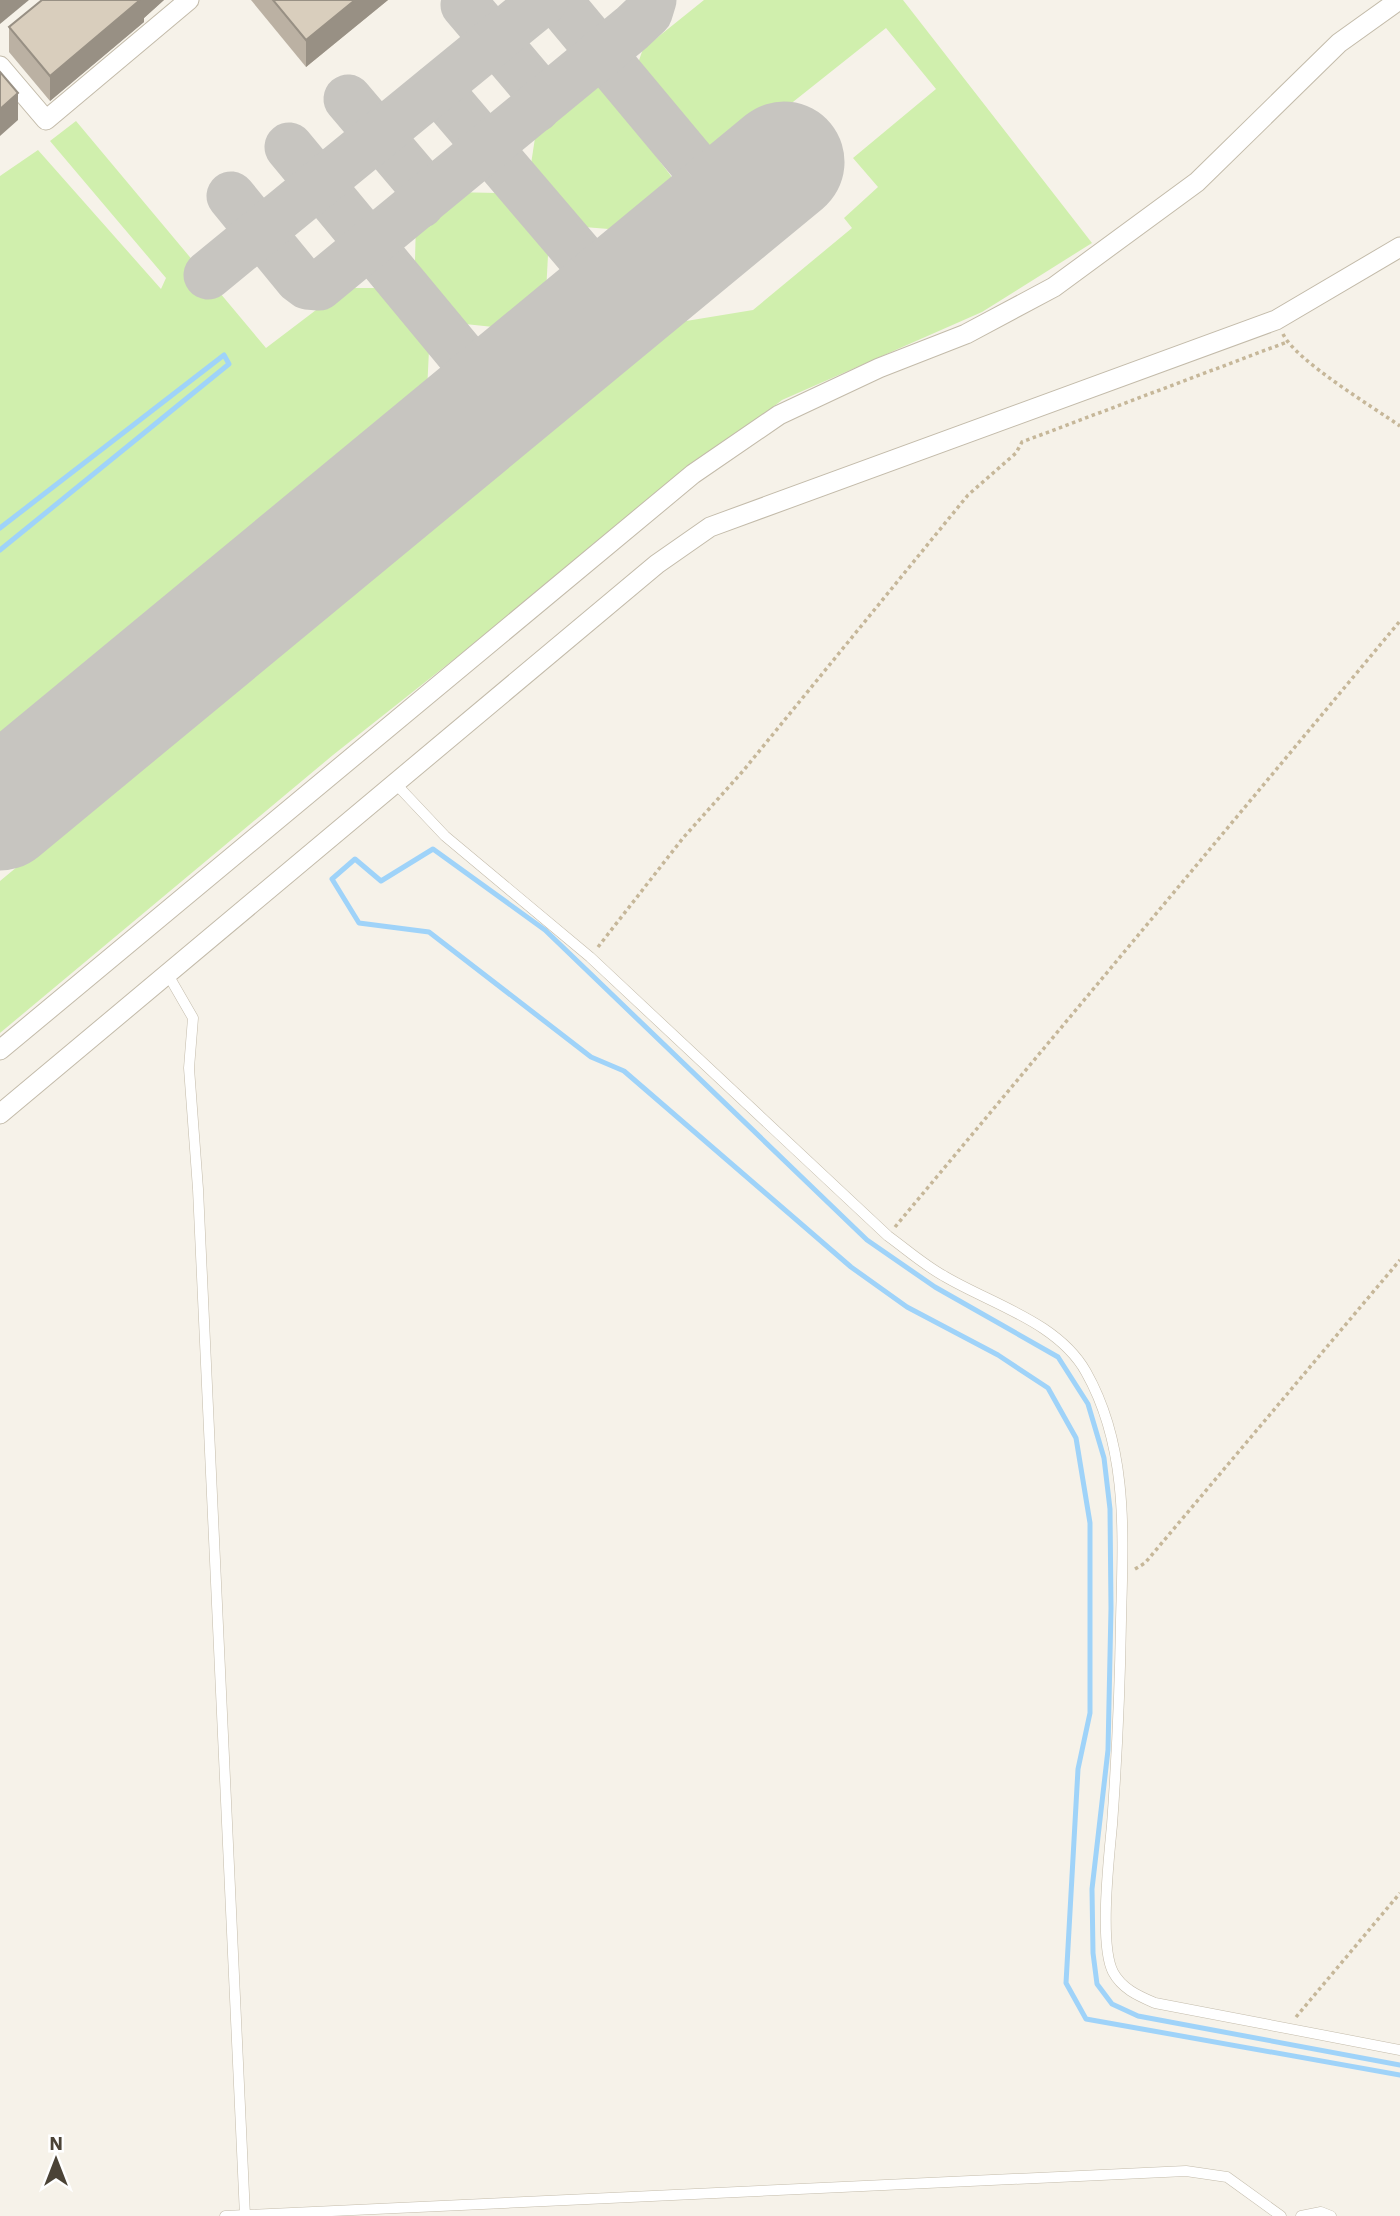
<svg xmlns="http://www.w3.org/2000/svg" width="1400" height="2216" font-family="'IBM Plex Sans',sans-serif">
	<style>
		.green { fill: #d0efad }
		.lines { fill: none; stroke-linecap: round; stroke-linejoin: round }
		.stream { stroke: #9fd3f9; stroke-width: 5 }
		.taxiway { stroke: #c7c5c0; stroke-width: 49 }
		.runway { stroke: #c7c5c0; stroke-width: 121 }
		.service-casing { stroke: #c3bbaa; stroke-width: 11 }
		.minor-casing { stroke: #c3bbaa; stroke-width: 21 }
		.path { stroke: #c6b799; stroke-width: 3.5; stroke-dasharray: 3.5 3.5; stroke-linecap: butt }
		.service { stroke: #fff; stroke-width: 10 }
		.minor { stroke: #fff; stroke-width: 19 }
		.wall { fill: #bbb1a3 }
		.shaded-wall { fill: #989084 }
		.building { fill: #d9cebd; stroke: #989084; stroke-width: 2 }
	</style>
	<rect width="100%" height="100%" fill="#f6f2e9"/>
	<g class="green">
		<path d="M704,0H903L1092,243L982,312L782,400L333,755L0,1033V881L674,323L753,310L852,228L844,218L878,187L853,158L936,89L886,28L764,125L757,117C740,133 725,157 702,143L638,63L643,49Z"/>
		<polygon points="592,81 611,97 671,176 672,185 667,191 621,230 584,227 531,164 537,125"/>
		<polygon points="76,121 266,348 345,288 378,288 429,350 427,391 0,743 0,176 38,150 161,289 166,278 50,141"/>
		<polygon points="450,192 498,193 548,255 546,293 503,328 465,324 415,261 416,219"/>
	</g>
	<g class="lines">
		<g class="stream">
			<polyline points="0,528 224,355 229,364 0,550"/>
			<polyline points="1400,2065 1138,2016 1112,2004 1097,1984 1093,1953 1092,1889 1108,1750 1111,1608 1110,1509 1104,1458 1088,1404 1058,1357 935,1287 867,1240 545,930 433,849 381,881 355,859 332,879 359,923 429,932 591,1057 624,1071 851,1267 907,1307 998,1355 1048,1388 1076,1438 1090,1523 1090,1713 1078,1769 1066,1983 1086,2019 1400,2075"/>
		</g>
		<g class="taxiway">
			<polyline points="557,0 693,163"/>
			<polyline points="465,5 538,91 536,108"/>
			<polyline points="437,88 583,259"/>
			<polyline points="348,99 421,185 420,204"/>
			<polyline points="289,147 464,358"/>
			<polyline points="231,196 299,279 307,285 319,286 632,28 648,13 652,0"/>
			<polyline points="208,275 544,0"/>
		</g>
		<polyline class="runway" points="0,810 784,162"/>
		<g class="service-casing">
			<g id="service">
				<path d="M395,783L445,836L590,957L888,1236C906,1249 924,1265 944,1276C991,1304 1058,1322 1086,1372C1129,1448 1123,1536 1121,1620C1120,1688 1117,1756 1112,1825C1109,1857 1099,1945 1113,1972C1122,1989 1139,1996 1155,2003L1400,2050"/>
				<polyline points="167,973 193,1018 189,1068 198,1189 245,2216"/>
				<polyline points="225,2216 1186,2171 1227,2177 1281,2216"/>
				<polyline points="1301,2216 1321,2212 1331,2216"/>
			</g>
		</g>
		<g class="minor-casing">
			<g id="minor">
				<polyline points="0,66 46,120 189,0"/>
				<polyline points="0,1050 693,474 779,415 879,368 966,334 1054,287 1197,182 1339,43 1399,0"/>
				<polyline points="0,1114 657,564 710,527 1276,320 1400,247"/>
			</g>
		</g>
		<g class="path">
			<path d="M1283,334C1295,360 1373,407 1400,426"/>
			<polyline points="598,947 683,838 743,771 968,495 1016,453 1022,442 1287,342"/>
			<polyline points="895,1227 1400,621"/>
			<polyline points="1135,1569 1145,1563 1400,1260"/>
			<polyline points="1296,2017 1400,1893"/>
		</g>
		<use href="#service" class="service"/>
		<use href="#minor" class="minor"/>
	</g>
	<g class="wall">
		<polygon points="42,0 164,0 144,18 144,22 50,101 9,52 9,27"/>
		<polygon points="251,0 388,0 306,67"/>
	</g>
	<g class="shaded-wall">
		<polygon points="0,0 29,0 0,24"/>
		<polygon points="140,0 164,0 144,18 144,22 50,101 50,76"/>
		<polygon points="355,0 388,0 306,67 306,40"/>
		<polygon points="18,93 18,120 0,136 0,109"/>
	</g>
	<g class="building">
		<polygon points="42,0 140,0 50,76 9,27"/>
		<polygon points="273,0 355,0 306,40"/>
		<polygon points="0,72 18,93 0,109"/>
	</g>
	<g transform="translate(56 2160)" stroke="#ffffff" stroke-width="5" paint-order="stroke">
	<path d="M0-5L12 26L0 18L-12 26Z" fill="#4b4336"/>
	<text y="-10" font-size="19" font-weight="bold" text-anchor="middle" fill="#4b4336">N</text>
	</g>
</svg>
